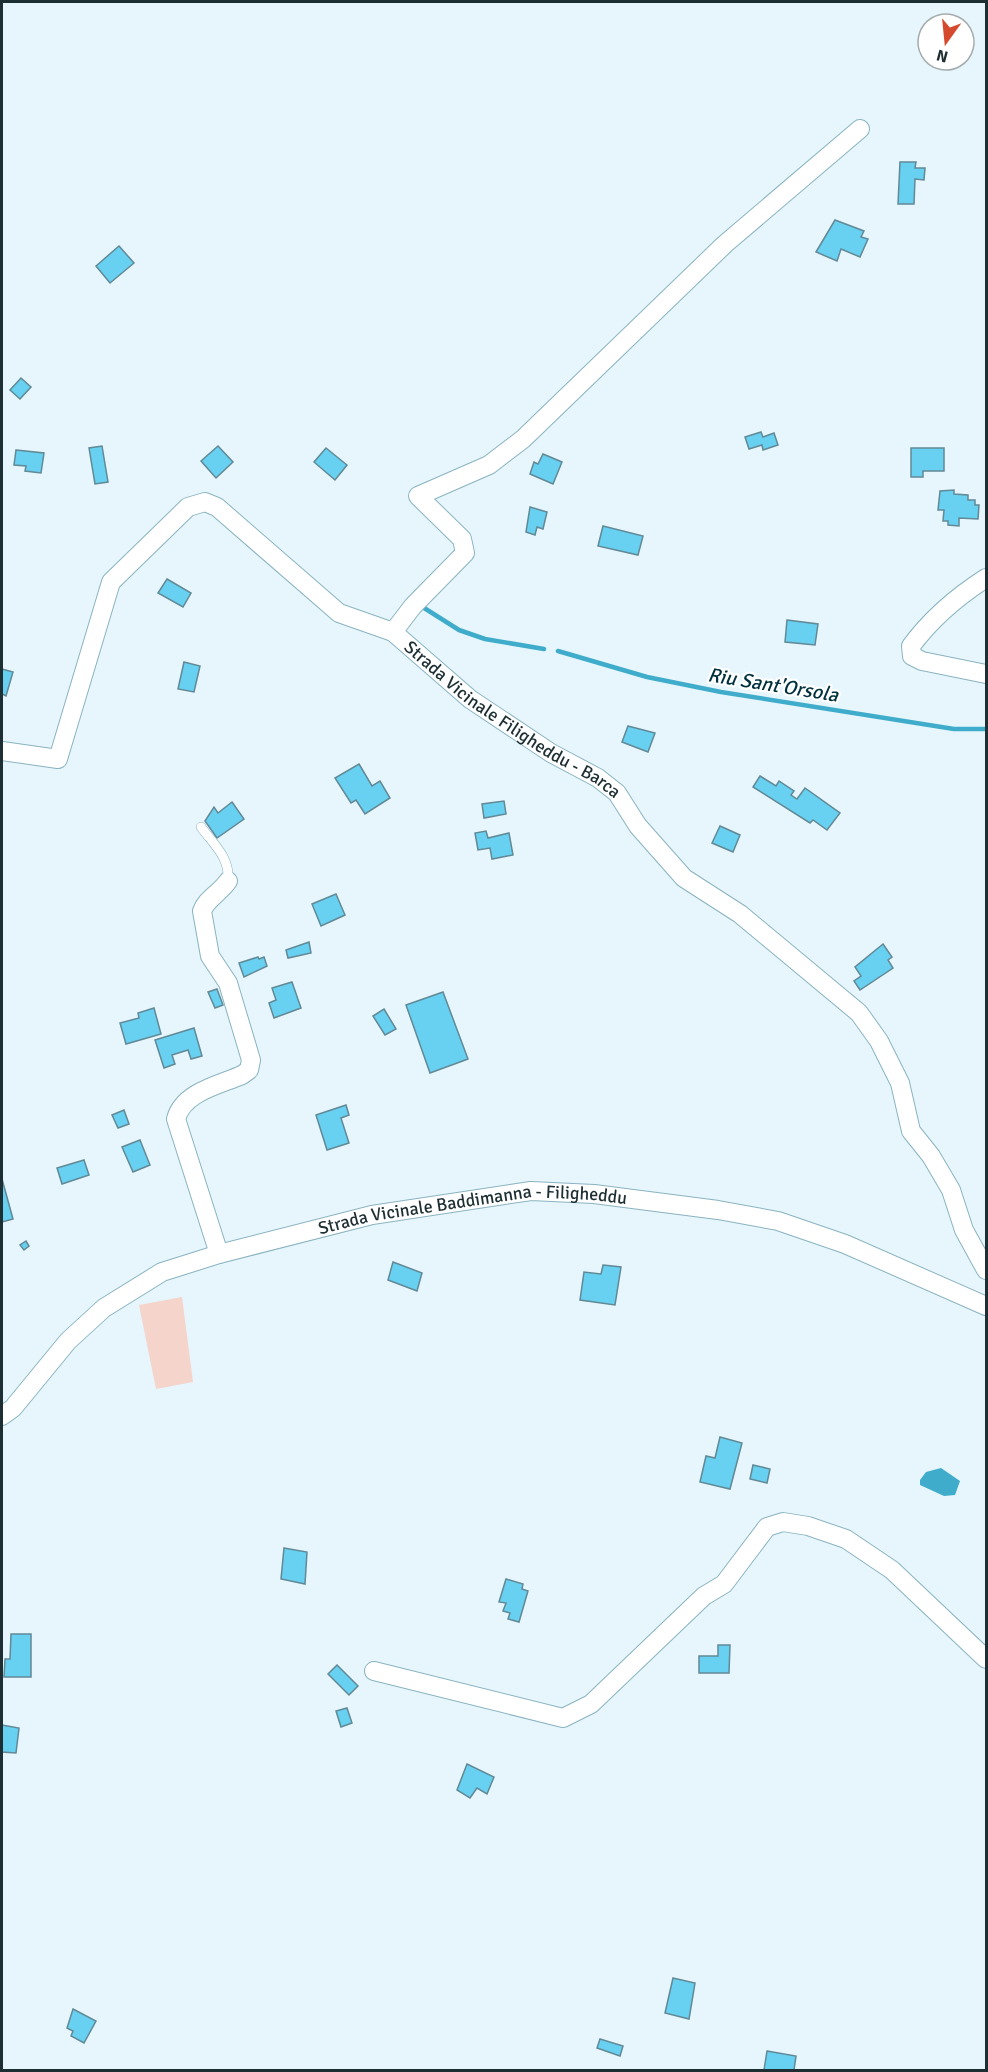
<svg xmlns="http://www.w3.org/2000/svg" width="988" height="2072" font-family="Signika,sans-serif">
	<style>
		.green { fill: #f5d4cc }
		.water { fill: #40accb }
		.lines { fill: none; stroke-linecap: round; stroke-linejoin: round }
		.stream { stroke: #40accb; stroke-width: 4.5 }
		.building { fill: #68d0f1; stroke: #618996; stroke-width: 1.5 }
		.lane-casing { stroke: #8ab3c1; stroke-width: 10 }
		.street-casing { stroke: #8ab3c1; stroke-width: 20 }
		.lane { stroke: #fff; stroke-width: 9 }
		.street { stroke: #fff; stroke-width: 18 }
		.labels { text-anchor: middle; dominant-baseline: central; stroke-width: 4.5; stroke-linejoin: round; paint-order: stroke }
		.street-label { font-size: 18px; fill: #1e2f34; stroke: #fff }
		.water-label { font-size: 20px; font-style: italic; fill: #00313f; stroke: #fff }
	</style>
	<rect width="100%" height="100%" fill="#e6f6fc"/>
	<polygon class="green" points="182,1297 193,1382 156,1389 139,1305"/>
	<polygon class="water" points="941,1468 960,1481 955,1495 944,1496 920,1485 920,1480 926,1472"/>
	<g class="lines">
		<g class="stream">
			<polyline points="421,606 459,630 485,639 544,649"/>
			<polyline points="558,651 647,677 721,692 954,729 986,729"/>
		</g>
	</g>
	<g class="building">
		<polygon points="900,162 916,162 915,168 925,168 924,180 915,179 914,204 898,204"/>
		<polygon points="835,220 864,231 861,237 868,239 860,257 841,249 837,261 816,252"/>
		<polygon points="119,246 134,263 110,283 96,266"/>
		<polygon points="21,378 31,387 20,399 10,390"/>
		<polygon points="761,432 763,437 774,433 778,445 763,450 762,445 749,449 745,437"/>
		<polygon points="102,446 108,482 95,484 89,448"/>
		<polygon points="218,446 233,462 216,478 201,461"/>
		<polygon points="326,448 347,465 335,480 314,462"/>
		<polygon points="911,448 944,448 944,471 923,471 923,477 911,477"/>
		<polygon points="16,450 44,453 41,473 25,471 26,466 14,465"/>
		<polygon points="543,454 562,462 553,484 530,474 534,462 538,464"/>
		<polygon points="954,490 954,494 968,495 968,500 975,500 975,505 979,505 978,519 959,518 959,526 948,525 948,521 943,521 944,510 938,510 940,491"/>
		<polygon points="530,507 547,512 543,529 537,527 535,535 526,532"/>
		<polygon points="603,526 643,536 638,555 598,546"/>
		<polygon points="167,579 191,593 183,607 158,593"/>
		<polygon points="787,620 818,624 815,645 785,642"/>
		<polygon points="184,662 200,666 194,692 178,689"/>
		<polygon points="2,669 13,672 6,696 2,694"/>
		<polygon points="628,726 655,733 648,752 622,742"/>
		<polygon points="359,764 372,786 380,781 390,798 365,814 356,800 351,803 335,778"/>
		<polygon points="760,776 776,786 779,781 794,791 791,795 797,799 805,788 840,813 827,830 813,820 810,823 753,787"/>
		<polygon points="504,801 506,814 484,818 482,804"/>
		<polygon points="232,802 244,819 217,838 205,821 214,807 218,813"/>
		<polygon points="720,826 740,835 733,852 712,843"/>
		<polygon points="486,831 488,838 509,833 513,855 492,859 490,848 478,850 475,833"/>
		<polygon points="336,894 345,915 321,926 312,904"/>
		<polygon points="309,942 311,953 288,958 286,950"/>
		<polygon points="883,944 892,957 888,960 893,968 860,990 854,981 861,976 855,967"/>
		<polygon points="258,957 259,959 264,957 267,966 244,977 239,963"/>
		<polygon points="292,982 301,1008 274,1018 269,1003 276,1000 272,988"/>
		<polygon points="217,989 223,1005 215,1008 208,992"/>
		<polygon points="443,992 468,1059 430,1073 406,1005"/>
		<polygon points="154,1008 161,1034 126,1044 120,1023 139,1018 138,1013"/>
		<polygon points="384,1009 396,1029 385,1035 373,1016"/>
		<polygon points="194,1028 202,1056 191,1059 188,1050 172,1055 175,1064 164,1068 155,1040"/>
		<polygon points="346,1105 349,1115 341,1118 349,1143 327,1150 316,1115"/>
		<polygon points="124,1110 129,1124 118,1128 112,1115"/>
		<polygon points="140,1140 150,1165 133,1172 122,1147"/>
		<polygon points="84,1160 89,1175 62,1184 57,1168"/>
		<polygon points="2,1179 13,1219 2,1222"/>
		<polygon points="26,1241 29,1246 24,1250 20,1245"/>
		<polygon points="393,1262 422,1273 417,1291 388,1280"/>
		<polygon points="603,1265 621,1267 615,1305 580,1300 584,1272 601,1274"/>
		<polygon points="720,1437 742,1443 730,1489 700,1482 706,1456 715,1458"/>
		<polygon points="753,1465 770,1469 767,1483 750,1479"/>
		<polygon points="284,1548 307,1552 305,1584 281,1579"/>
		<polygon points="506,1579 523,1584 522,1589 528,1591 519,1622 508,1619 510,1613 503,1611 506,1603 499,1602"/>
		<polygon points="11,1634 31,1634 31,1677 4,1677 5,1659 10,1659"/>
		<polygon points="718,1645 730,1645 729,1673 699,1673 699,1656 718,1656"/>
		<polygon points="337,1665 358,1686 349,1695 328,1674"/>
		<polygon points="347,1708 352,1723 341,1727 336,1711"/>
		<polygon points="2,1725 19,1728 16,1753 2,1752"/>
		<polygon points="467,1764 494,1777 487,1794 477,1788 470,1798 457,1790"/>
		<polygon points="673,1978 695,1983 689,2019 665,2013"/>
		<polygon points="73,2009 96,2021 84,2043 71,2036 73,2031 67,2028"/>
		<polygon points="600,2039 623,2046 620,2056 597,2048"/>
		<polygon points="767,2051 796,2056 794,2070 764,2070"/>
	</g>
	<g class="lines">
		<g class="lane-casing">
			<path id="lane" d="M201,827C214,845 230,857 228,881"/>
		</g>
		<g class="street-casing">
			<g id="street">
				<path d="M986,578C958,596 931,619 911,646L912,656L922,661L986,674"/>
				<polyline points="393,632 413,606 465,553 462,539 418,496 489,465 523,439 725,244 860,129"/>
				<path id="s1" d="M2,751L58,759L111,582L188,507L205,502L217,507L339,613L393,632L470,699L551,753L598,778L617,793L638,826L684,878L740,914L859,1013L879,1041L900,1083L911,1131L931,1156L951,1190L964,1230L986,1270"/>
				<path d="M219,1254L176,1119C183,1092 219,1085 242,1075L249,1070L251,1060L228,983L210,956L202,911C206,899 221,892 228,881"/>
				<path id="s2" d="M2,1416L13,1408L68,1341L104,1308L162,1272L219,1254L372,1215L531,1191L594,1194L718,1210L778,1221L845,1244L986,1306"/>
				<polyline points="374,1671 563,1718 591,1704 704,1596 724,1584 767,1527 783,1522 808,1526 846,1539 892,1570 986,1659"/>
			</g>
		</g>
		<use href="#lane" class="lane"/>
		<use href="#street" class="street"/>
	</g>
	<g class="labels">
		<g class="street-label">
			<text stroke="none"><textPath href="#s1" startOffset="747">Strada Vicinale Filigheddu - Barca</textPath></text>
			<text stroke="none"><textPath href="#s2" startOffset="536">Strada Vicinale Baddimanna - Filigheddu</textPath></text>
		</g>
		<g class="water-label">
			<text transform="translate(773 685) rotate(9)">Riu Sant'Orsola</text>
		</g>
	</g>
	<rect width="988" height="2072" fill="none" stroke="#1e2f34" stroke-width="6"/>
	<g transform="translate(946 42) rotate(195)"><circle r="28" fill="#ffffff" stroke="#a5acae" stroke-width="1.5"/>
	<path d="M0-4.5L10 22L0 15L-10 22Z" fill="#d54a2e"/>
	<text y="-9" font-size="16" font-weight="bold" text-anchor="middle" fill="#1e2f34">N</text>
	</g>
</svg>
